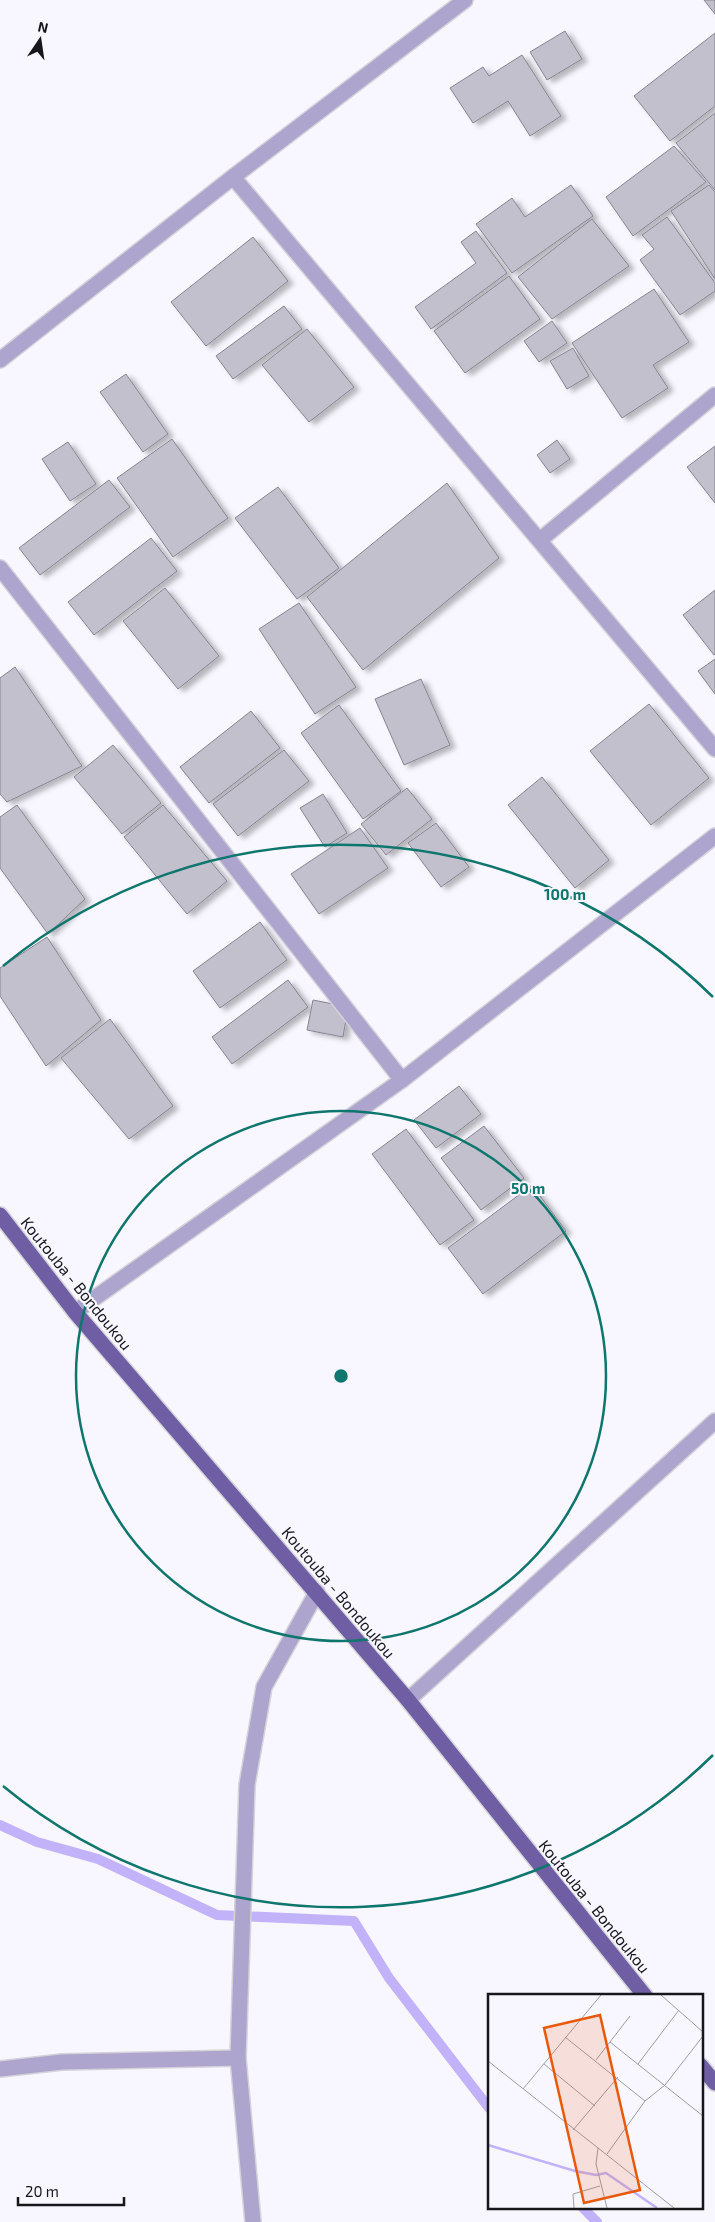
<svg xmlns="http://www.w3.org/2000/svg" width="715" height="2222" font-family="'Exo 2',sans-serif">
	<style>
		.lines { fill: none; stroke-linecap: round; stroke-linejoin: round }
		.stream { stroke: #c2b2fa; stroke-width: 10 }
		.building { fill: #c3c0cd; stroke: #868490; filter: url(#shadow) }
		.minor-casing { stroke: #d4d3da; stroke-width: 18 }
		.major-casing { stroke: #d4d3da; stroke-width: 18 }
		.minor { stroke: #ada5cd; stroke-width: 15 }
		.major { stroke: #705ea4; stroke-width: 15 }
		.ring { fill: none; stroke: #0f766e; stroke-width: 2.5 }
		.labels { text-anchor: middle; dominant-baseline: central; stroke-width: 4; stroke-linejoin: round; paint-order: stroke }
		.street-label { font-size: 16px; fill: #17161a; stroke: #f8f7ff }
		.inset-river { fill: none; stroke: #c2b2fa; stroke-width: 2.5 }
		.inset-road { fill: none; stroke: #9e9da3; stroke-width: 1 }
		.view { fill: #e8590c; fill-opacity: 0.15; stroke: #e8590c; stroke-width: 2.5 }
		.inset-edge { fill: none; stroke: #17161a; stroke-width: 2.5 }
		.centre { fill: #0f766e; stroke: #f8f7ff; stroke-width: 2.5 }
		.ring-label { font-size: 15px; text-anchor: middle; font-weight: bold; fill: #0f766e; stroke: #f8f7ff; stroke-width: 4; stroke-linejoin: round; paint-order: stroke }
	</style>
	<defs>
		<filter id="shadow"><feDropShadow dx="5.5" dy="3" stdDeviation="2.5" flood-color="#0004"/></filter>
	</defs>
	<rect width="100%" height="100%" fill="#f8f7ff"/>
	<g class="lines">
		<g class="stream">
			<polyline points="0,1825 37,1842 98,1859 217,1915 354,1921 389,1978 489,2108"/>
			<polyline points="583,2208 597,2222"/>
		</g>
	</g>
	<g class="building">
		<polygon points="704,0 715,0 715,14"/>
		<polygon points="565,31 582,59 547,80 530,52"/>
		<polygon points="715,33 715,106 670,141 634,96"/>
		<polygon points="522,55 561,116 530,136 508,101 473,123 450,88 483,67 489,76"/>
		<polygon points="715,113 715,190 676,143"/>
		<polygon points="674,146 706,182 633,236 606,197"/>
		<polygon points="571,185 593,216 512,273 476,224 512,198 525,217"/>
		<polygon points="709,185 715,192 715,279 671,211"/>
		<polygon points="667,217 715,283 715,291 680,315 640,260 654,249 642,235"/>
		<polygon points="592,219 629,266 552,319 518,277"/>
		<polygon points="476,231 507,273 431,329 415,307 476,263 461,242"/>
		<polygon points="253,237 288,281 206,346 171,302"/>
		<polygon points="509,276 540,319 465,373 434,331"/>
		<polygon points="654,289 689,342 653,365 668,388 622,418 572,343"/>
		<polygon points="284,306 302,329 233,379 216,356"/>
		<polygon points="552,321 567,343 539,362 524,341"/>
		<polygon points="307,329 354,387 309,422 262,365"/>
		<polygon points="573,348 589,376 567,389 550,361"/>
		<polygon points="126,374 168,434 143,452 100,392"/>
		<polygon points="172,439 228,518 173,557 117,478"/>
		<polygon points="557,440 570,459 550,473 537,455"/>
		<polygon points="68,442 96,484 70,501 42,459"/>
		<polygon points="715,446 715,503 687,467"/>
		<polygon points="109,480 130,507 40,575 19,548"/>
		<polygon points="447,483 499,558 363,670 307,597"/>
		<polygon points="278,487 339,568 297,599 235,518"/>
		<polygon points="151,538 177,571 94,635 68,602"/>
		<polygon points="165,588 219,656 178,689 123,621"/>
		<polygon points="715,590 715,654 714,655 683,615"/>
		<polygon points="299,603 356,687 315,714 259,629"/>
		<polygon points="715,659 715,694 698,671"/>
		<polygon points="15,667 82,766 7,802 0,794 0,678"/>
		<polygon points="421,679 450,745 404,765 375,699"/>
		<polygon points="649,704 709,778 651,825 590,751"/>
		<polygon points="339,705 401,791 363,819 301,733"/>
		<polygon points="251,711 280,748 209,803 180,767"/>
		<polygon points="113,745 161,803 122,834 74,777"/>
		<polygon points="284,750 309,781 238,836 213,804"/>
		<polygon points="542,777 609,860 575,888 508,805"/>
		<polygon points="407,788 432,819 386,855 361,824"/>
		<polygon points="323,794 347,833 325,847 300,808"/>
		<polygon points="17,805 85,899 48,934 0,868 0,817"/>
		<polygon points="163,805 227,881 187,914 124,837"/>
		<polygon points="436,823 469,867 441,887 408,843"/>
		<polygon points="360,828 388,868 319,914 291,874"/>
		<polygon points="260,922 287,960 220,1008 193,971"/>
		<polygon points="47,937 101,1020 46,1066 0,996 0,968"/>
		<polygon points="288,980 308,1007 232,1064 212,1037"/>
		<polygon points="313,1000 348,1007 343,1037 307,1030"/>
		<polygon points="110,1019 173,1106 129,1139 61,1058"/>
		<polygon points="459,1086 481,1114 436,1148 414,1120"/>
		<polygon points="484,1126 524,1178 481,1210 441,1158"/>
		<polygon points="406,1129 474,1220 440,1245 372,1154"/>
		<polygon points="532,1185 566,1231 483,1294 448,1248"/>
	</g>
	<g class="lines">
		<g class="minor-casing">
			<g id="minor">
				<polyline points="233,177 715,749"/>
				<polyline points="0,360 233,177 465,0"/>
				<polyline points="540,540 715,395"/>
				<polyline points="0,568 402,1080"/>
				<polyline points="75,1312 402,1080 715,836"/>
				<polyline points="408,1700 715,1421"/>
				<polyline points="0,2069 62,2062 238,2058"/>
				<polyline points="253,2222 238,2058 247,1785 264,1687 317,1592"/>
			</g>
		</g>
		<g class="major-casing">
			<g id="major">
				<polyline points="0,1215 75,1312 408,1700 645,1996"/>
				<polyline points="701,2066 715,2083"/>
			</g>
		</g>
		<use href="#minor" class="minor"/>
		<use href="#major" class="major"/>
	</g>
	<g class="ring">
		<circle cx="341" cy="1376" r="265"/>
		<path d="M713 1755A531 531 0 0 1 3 1786M3 966A531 531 0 0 1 713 997"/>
	</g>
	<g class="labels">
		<g class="street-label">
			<text transform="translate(77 1283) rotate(51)">Koutouba - Bondoukou</text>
			<text transform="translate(339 1592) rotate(50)">Koutouba - Bondoukou</text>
			<text transform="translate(595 1906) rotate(51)">Koutouba - Bondoukou</text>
		</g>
	</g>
	<g transform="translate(488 1994)">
		<rect width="215" height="215" fill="#f8f7ff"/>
		<path class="inset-river" d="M0,151L87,177L108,181L118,179L169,214"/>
		<path class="inset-road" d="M173,1L215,38M77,43L157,107M122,48L215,122M108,66L142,22M0,67L186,214M56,70L107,112M150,70L191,16M35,95L113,1M85,136L130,83M110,154L108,170L119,214M119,160L157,107L177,91L215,42M86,214L85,200L112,192"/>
		<path class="view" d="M112,21L152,196L96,209L56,34Z"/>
		<rect width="215" height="215" class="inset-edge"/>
	</g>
	<circle cx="341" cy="1376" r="8" class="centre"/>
	<g class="ring-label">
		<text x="565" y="900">100 m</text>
		<text x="528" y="1194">50 m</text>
	</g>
	<g transform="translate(40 40) rotate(13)" stroke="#f8f7ff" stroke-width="4" paint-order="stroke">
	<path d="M0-4L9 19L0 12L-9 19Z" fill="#17161a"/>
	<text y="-8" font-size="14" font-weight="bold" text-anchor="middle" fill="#17161a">N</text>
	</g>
	<path d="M18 2197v8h106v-8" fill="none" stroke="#17161a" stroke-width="2.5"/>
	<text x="25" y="2197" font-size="15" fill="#17161a" stroke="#f8f7ff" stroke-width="4" paint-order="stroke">20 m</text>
</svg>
